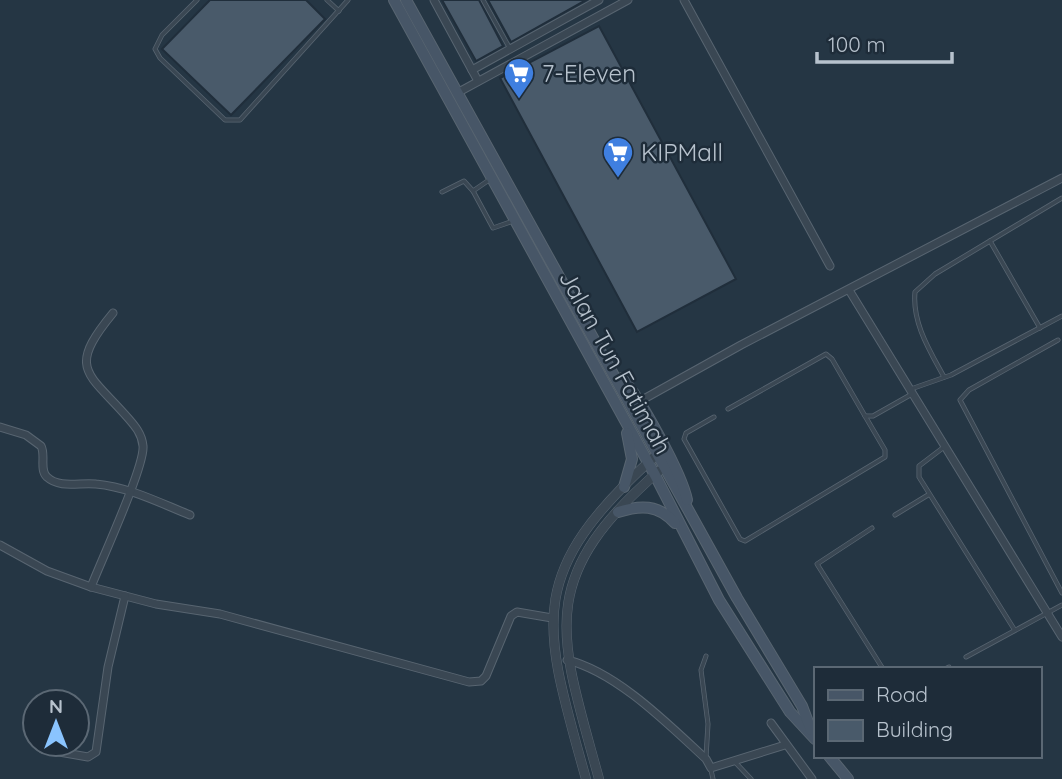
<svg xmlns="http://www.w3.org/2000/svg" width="1062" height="779" font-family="Quicksand,sans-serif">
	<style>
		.building { fill: #495a6a; stroke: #202e3b; stroke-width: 2 }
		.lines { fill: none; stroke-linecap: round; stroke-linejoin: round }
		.service-casing { stroke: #586571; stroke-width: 5 }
		.minor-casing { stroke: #586571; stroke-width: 9 }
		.tertiary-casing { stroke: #586571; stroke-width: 10 }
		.secondary-casing { stroke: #586571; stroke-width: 12 }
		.service { stroke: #3a4753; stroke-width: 3.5 }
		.minor { stroke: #3a4753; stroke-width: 7 }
		.tertiary { stroke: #3a4753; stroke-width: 9 }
		.secondary { stroke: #475667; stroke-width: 10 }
		.labels { text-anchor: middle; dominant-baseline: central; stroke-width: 5; stroke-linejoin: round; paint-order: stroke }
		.poi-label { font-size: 24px; fill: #b7c2cd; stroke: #1e2c39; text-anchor: start }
		.street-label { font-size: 24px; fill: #b7c2cd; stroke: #1e2c39 }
	</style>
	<rect width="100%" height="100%" fill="#253644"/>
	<g class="building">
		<polygon points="210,0 306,0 325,19 231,115 162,49"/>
		<polygon points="442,0 479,0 503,46 476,61"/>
		<polygon points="488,0 586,0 511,42"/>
		<polygon points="599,26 736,279 637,332 500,78"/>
	</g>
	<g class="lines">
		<g class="service-casing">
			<g id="service">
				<polyline points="197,0 162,35 155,49 160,58 225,120 240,120 348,0"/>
				<polyline points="327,0 339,11"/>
				<polyline points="483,0 509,47"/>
				<polyline points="473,191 489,180"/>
				<polyline points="442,192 464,181 473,191 493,228 513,221"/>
				<polyline points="1040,328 990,241 1062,198"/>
				<polyline points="1058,340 969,390 960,400 1062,593"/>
				<path d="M944,377C930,351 912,323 915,292L935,274L990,241"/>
				<polyline points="911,389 951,375 1062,316"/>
				<polyline points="728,409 826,354 832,359 865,416 873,416 912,394"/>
				<polyline points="714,417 686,433 684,439 740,539 745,541 885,457 885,450 865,416"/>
				<polyline points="944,447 919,466 919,477 1014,629"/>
				<polyline points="895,515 928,495"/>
				<polyline points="872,528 817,564 883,669"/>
				<polyline points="706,656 701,670 708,724 706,757"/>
				<polyline points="966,657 1062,605"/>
				<polyline points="945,669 949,667"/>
				<polyline points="735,762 751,779"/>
				<polyline points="711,770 713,779"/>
			</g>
		</g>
		<g class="minor-casing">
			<g id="minor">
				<polyline points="434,0 478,81"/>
				<polyline points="684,0 830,266"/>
				<polyline points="472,70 599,0"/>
				<polyline points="457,93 628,0"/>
				<polyline points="849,290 1062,637"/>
				<polyline points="642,400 741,345 1062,178"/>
				<path d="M0,427L26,435L41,446C46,455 39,470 47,477C60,489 80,482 96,484C129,487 160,503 190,515"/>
				<polyline points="0,545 47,571 91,587 156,604 220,614 469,682 481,681 486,676 511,616 517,612 552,618"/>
				<path d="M91,587C101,561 145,466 143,446C142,434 135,426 128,418C88,372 66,370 113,313"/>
				<path d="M567,660C617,672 669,725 706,759L711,768L785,745"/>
				<polyline points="771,723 812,779"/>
				<polyline points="42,749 88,757 96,752 108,667 125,596"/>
			</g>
		</g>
		<g class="tertiary-casing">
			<g id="tertiary">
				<path d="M586,779C543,624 523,576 653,458"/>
				<path d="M599,779C560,636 533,580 659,471"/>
			</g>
		</g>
		<g class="secondary-casing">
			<g id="secondary">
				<polyline points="394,0 655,475 719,600 790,712 815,739"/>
				<polyline points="406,0 737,598 802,706 811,730"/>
				<path d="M622,378C639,396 682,474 687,500"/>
				<polyline points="624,487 632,459 627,433"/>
				<path d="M618,512C640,505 658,504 675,523"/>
				<polyline points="829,756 848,779"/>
			</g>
		</g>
		<use href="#service" class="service"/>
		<use href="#minor" class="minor"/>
		<use href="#tertiary" class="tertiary"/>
		<use href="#secondary" class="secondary"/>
	</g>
	<defs>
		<g id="supermarket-pin" transform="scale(1.575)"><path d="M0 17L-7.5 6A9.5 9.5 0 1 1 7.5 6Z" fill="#3f7fe0" stroke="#1e2c39"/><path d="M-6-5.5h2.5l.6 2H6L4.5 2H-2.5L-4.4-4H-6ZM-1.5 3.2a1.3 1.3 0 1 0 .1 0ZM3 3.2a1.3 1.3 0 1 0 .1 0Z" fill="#fff"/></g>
	</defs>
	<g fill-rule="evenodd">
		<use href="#supermarket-pin" x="519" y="73"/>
		<use href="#supermarket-pin" x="618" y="152"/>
	</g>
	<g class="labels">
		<g class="poi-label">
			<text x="542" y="73">7-Eleven</text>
			<text x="641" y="152">KIPMall</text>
		</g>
		<g class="street-label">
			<text transform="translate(616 362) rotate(61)">Jalan Tun Fatimah</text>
		</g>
	</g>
	<rect x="814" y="667" width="228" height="91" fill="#1e2c39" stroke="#5b6874" stroke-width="2"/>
	<rect x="828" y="690" width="35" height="10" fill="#475667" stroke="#5b6874" stroke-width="2"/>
	<text x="876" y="702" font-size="21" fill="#b7c2cd">Road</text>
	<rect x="828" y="720" width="35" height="21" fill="#495a6a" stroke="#5b6874" stroke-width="2"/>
	<text x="876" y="737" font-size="21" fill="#b7c2cd">Building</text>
	<g transform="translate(56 723)"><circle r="33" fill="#1e2c39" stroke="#5b6874" stroke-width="2"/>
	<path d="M0-5L12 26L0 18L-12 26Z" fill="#8ac4fe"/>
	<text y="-10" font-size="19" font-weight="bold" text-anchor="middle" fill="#b7c2cd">N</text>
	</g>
	<path d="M817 52v10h135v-10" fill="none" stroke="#b7c2cd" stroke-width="3.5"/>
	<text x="828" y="52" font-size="21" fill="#b7c2cd" stroke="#1e2c39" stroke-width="5" paint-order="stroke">100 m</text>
</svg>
